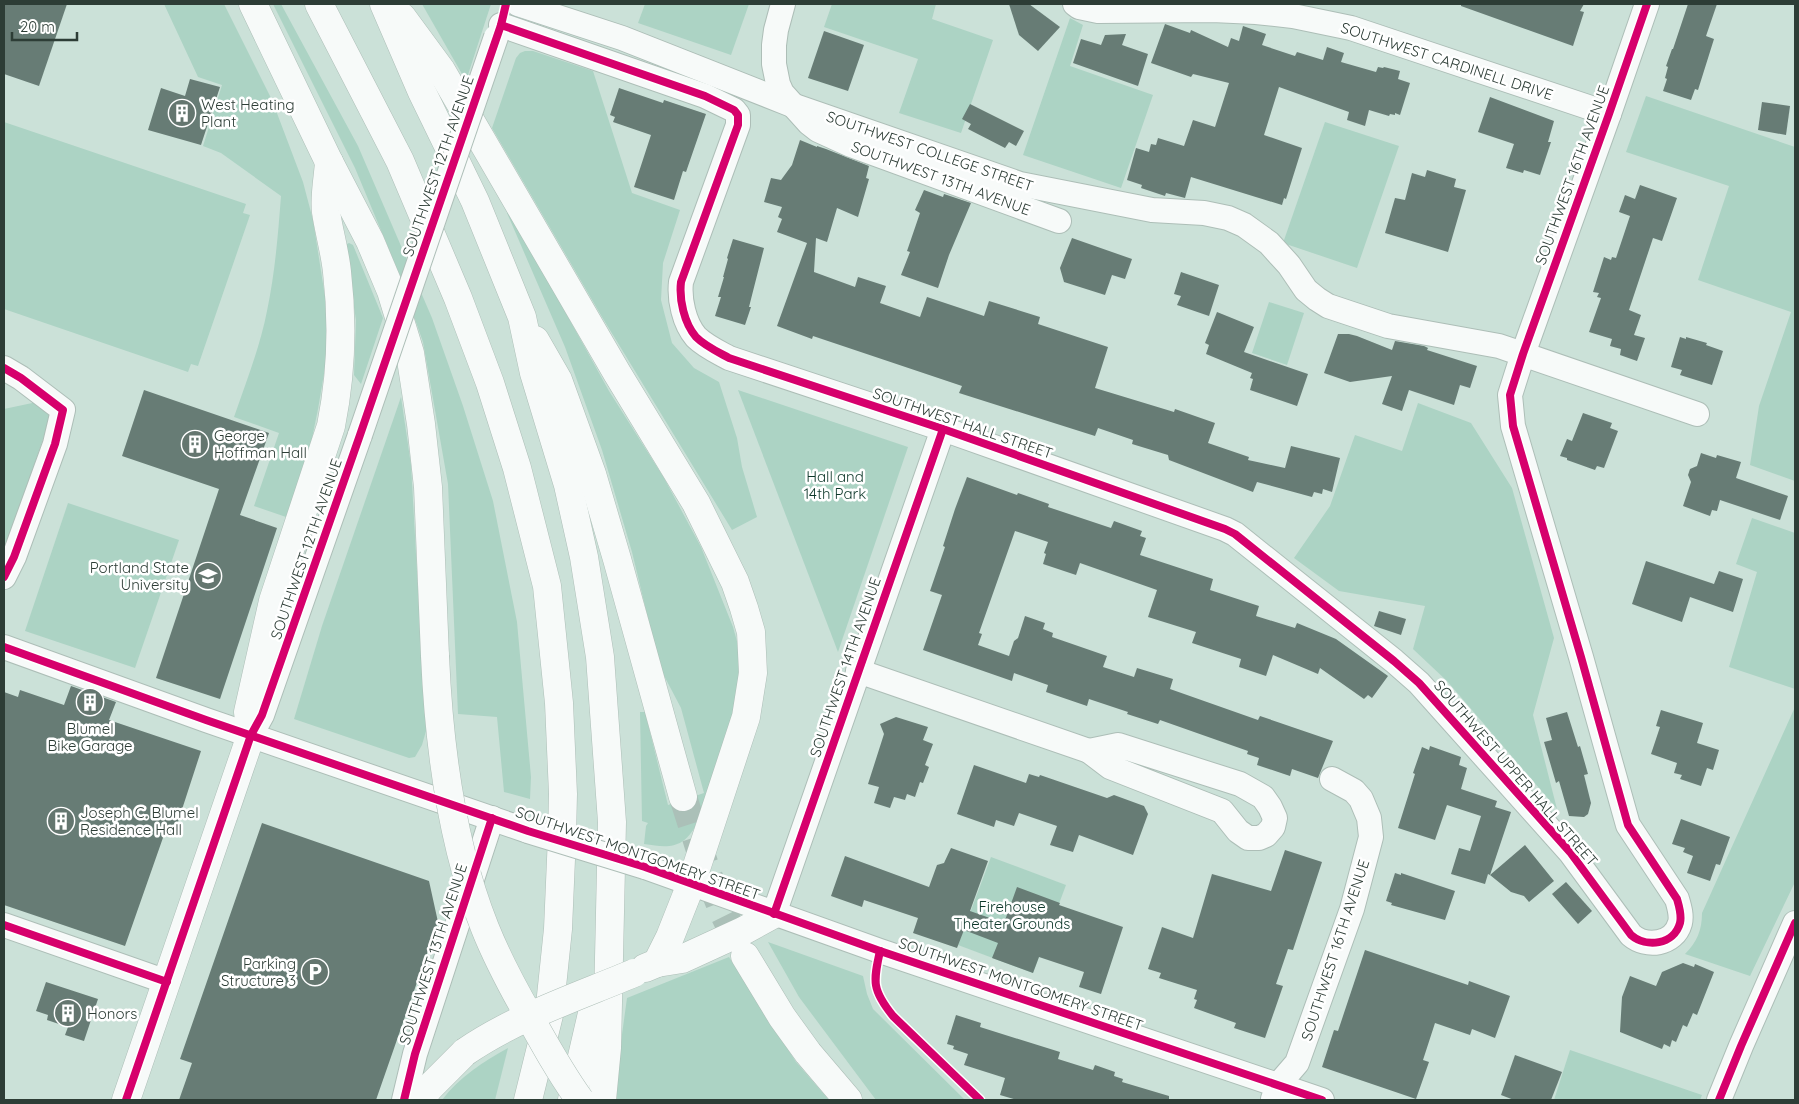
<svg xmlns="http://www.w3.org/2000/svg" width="1799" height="1104" font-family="Quicksand,sans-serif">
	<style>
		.green { fill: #acd3c4 }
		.building { fill: #677c75 }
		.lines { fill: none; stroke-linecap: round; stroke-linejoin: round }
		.highway-tunnel { stroke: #abc0b8; stroke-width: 28; stroke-dasharray: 28 14; stroke-linecap: butt }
		.minor-casing { stroke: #adbeb7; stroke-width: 26 }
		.major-casing { stroke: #adbeb7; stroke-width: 29 }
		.highway-casing { stroke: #adbeb7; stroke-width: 29 }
		.minor { stroke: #f7faf9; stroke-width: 24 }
		.major { stroke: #f7faf9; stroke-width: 28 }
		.highway { stroke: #f7faf9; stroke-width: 28 }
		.minor-bridge-casing { stroke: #adbeb7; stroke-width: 26; stroke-linecap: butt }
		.major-bridge-casing { stroke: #adbeb7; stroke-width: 29; stroke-linecap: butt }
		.highway-bridge-casing { stroke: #adbeb7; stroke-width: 29; stroke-linecap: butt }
		.minor-bridge { stroke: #f7faf9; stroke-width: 24 }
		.major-bridge { stroke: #f7faf9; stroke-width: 28 }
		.highway-bridge { stroke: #f7faf9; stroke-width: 28 }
		.cycleway-casing { stroke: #fff; stroke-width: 11 }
		.cycleway { stroke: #d6006c; stroke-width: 8 }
		.labels { text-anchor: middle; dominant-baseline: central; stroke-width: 5; stroke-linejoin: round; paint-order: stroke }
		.street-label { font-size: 15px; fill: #2d3d36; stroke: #fff }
		.poi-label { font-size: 15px; fill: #2d3d36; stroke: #fff; text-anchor: start }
		.park-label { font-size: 15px; fill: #0c3729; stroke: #fff }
	</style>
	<rect width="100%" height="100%" fill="#cbe1d8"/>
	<g class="green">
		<path d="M164,4H224L272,100L303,182L313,220L326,303V362L318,409L307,463L289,518L254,506L279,433L234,417C246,382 260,347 267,311C275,273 278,235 281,196L221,153L203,146L222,85L198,77Z"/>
		<polygon points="273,4 281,4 358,146 432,318 463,406 493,501 517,622 531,777 530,799 504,792 497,717 458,714 448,484 423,342 398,271 355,168"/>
		<polygon points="422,4 491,4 466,81"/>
		<polygon points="645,4 749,4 731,55 638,23"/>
		<polygon points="832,4 936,4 932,19 993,40 961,133 899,113 918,59 824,27"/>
		<polygon points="1070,18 1083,25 1070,66 1153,95 1121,188 1023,155"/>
		<polygon points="525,51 533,51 593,71 632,193 680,210 663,263 661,300 672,343 694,368 719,382 737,438 742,467 757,517 732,530 602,317 492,128 516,58 520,53"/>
		<polygon points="1646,96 1795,147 1795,481 1750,465 1759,406 1791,312 1698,280 1729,186 1626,152"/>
		<polygon points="4,122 246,204 243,213 250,215 198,366 191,364 188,372 4,309"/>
		<polygon points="1325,122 1399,146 1357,268 1283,243"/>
		<path d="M510,212L609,391L664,478L701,547L733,627L738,645L739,667L737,695L730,724L696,825C683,849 669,848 644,844L646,826L648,823L642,821L640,712H645L668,805L704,793L681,708L660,668L632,552L602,450L565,347L507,213Z"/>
		<polygon points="349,243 353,245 383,318 361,384 354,375 356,320 345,249 347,244"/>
		<polygon points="1269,302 1304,313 1287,365 1252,353"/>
		<polygon points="738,390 908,447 838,652"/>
		<polygon points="401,397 411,465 426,731 422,745 415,757 409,758 294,719 322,626"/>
		<polygon points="37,402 51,416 4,552 4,409"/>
		<polygon points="1418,403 1471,423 1512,488 1554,638 1533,715 1557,809 1447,681 1413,649 1425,606 1339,591 1294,558 1330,506 1355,435 1402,451"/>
		<polygon points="68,503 179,540 135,668 25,631"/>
		<polygon points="1752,518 1795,533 1795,689 1729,667 1757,572 1736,564"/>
		<path d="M1795,707V882L1750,976L1685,954C1697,942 1702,930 1702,913Z"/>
		<polygon points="991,857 1066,885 1033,973 958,945"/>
		<polygon points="768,942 863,976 867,994 873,1009 965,1100 876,1100 799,997"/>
		<polygon points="729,957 796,1062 829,1100 613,1100 627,998"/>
		<path d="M508,1048L495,1100H442C459,1077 483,1062 508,1048Z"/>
		<polygon points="1570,1050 1702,1095 1700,1100 1554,1100"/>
	</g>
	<g class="building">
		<polygon points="4,4 67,4 39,86 4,74"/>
		<polygon points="1009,4 1029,4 1060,27 1038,51 1019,35"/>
		<polygon points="1461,4 1584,4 1580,11 1584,12 1573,46 1461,6"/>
		<polygon points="1688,4 1717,4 1706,36 1714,39 1698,90 1695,89 1691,100 1663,91 1667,79 1665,78 1668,67 1666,66 1672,49 1673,49"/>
		<polygon points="1165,24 1190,33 1191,30 1228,47 1231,38 1239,41 1243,26 1266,34 1262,45 1295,56 1297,52 1323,60 1327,47 1344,53 1341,62 1376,72 1378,67 1383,68 1384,67 1400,71 1398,79 1410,83 1400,115 1395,113 1395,115 1390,114 1389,116 1369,110 1365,126 1347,120 1349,112 1279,87 1264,135 1302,148 1286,199 1284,198 1282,205 1191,177 1185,198 1166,193 1165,196 1141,188 1142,185 1127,180 1136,148 1149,152 1151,144 1156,145 1158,138 1184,146 1193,120 1215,127 1229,83 1193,74 1191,77 1151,63"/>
		<polygon points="824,31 864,45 848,91 808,78"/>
		<polygon points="1126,34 1122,45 1148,54 1138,86 1073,63 1081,39 1101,45 1105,35"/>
		<polygon points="190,79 220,87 201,145 148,130 161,88 185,96"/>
		<polygon points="619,88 663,103 664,100 706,114 686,172 683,171 674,200 634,187 651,135 613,122 615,117 610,115"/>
		<polygon points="1490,97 1554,121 1548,142 1551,142 1540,175 1524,170 1523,173 1506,168 1514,144 1478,132"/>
		<polygon points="1762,102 1790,106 1786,135 1758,130"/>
		<polygon points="970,104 1024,131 1016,146 1009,142 1005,148 968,129 971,124 962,119"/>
		<polygon points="800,140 817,147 817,146 826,149 869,166 866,178 869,179 858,217 837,208 827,242 816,238 814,272 855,287 858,277 886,286 880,303 920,317 927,297 984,316 989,301 1040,317 1038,324 1108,347 1095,388 1174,412 1175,409 1215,423 1208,443 1249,457 1248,460 1285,468 1291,446 1340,458 1332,492 1323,489 1322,494 1314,492 1312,497 1257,482 1253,492 1169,460 1168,455 1132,444 1133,440 1098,428 1095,436 959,393 962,386 813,336 812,339 777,326 807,243 777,232 782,219 778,217 782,207 764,202 771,178 781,180 792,165"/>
		<polygon points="1427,170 1456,179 1454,187 1466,190 1448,252 1385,233 1395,198 1405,200 1412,173 1425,177"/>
		<polygon points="1640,185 1677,198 1662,241 1653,238 1629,310 1641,315 1634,335 1645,338 1637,361 1620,355 1621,349 1610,346 1612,339 1589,332 1601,298 1597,297 1599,293 1593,292 1604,257 1611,260 1612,257 1616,258 1630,216 1619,212 1625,195 1635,199"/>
		<polygon points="924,190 943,197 944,194 971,203 949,255 938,288 901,275 910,252 907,251 920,213 915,210"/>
		<polygon points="1072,238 1132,259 1125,279 1112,275 1105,295 1064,282 1060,268"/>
		<polygon points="733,239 764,248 749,307 751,307 745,325 715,316 721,297 718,297 724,277 723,277 728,259 727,258"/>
		<polygon points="1181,272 1219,285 1209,316 1177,305 1181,296 1174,294"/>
		<polygon points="1217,312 1254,327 1244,352 1308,374 1297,406 1250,390 1253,379 1250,378 1252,373 1206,354 1209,345 1205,343"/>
		<polygon points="1338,334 1349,334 1357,336 1392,350 1395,341 1424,346 1428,348 1427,350 1477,366 1470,388 1460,385 1454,405 1409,390 1402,411 1382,404 1392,376 1350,382 1324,373"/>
		<polygon points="1680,337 1686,339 1686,337 1707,343 1706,345 1723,351 1712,385 1680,375 1682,370 1671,367"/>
		<polygon points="144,390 269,433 240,515 277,528 220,699 156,678 219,489 122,456"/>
		<polygon points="1583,413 1612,423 1610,428 1618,431 1604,468 1597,466 1595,470 1567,460 1567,458 1560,456 1567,439 1572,441"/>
		<polygon points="1701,453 1716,458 1717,455 1741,462 1736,478 1788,496 1780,520 1720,500 1717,511 1712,510 1710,516 1683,506 1691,482 1688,475 1690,469 1697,466"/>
		<polygon points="967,477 1017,495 1018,493 1049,504 1048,507 1111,528 1114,521 1142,531 1140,536 1146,538 1140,555 1213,579 1210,590 1259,606 1256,616 1295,628 1297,623 1336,639 1388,676 1372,698 1368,695 1364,699 1320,668 1318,674 1273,655 1266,676 1239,667 1241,659 1192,643 1196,632 1148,617 1157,590 1080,563 1076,575 1043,564 1046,554 1044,553 1048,542 1015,531 979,633 982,634 978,645 1009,656 1014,641 1018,638 1025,616 1045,623 1043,629 1053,633 1052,637 1107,656 1103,667 1134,677 1137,668 1173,679 1170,689 1258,720 1260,716 1333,741 1318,778 1292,769 1290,776 1257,765 1259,758 1247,754 1248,751 1160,720 1158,724 1127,714 1128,712 1089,699 1087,706 1046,692 1048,685 1014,673 1012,681 923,650 942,595 930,591 945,547 943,546 955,509"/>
		<polygon points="1646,561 1714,584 1719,571 1743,579 1733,612 1690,597 1682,622 1632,604"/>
		<polygon points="1379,611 1406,619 1401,635 1374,626"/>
		<polygon points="71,686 116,702 109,720 201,751 174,834 165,832 125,946 4,905 4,692 18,697 20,690 64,705"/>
		<polygon points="1661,710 1703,723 1697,743 1719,750 1713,770 1707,768 1701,786 1680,779 1682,775 1674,773 1677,763 1651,754 1660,727 1656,726"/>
		<polygon points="1567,712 1578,747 1580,746 1588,774 1584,775 1591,803 1588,814 1584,817 1569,816 1559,781 1556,783 1544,742 1552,740 1546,718"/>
		<polygon points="896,717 928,727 923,740 933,744 925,765 929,767 923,783 920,782 915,797 907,794 905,800 894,797 890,808 874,803 879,787 868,784 884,734 880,724"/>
		<polygon points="1430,746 1461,757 1459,765 1467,768 1461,789 1497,801 1495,807 1511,812 1490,875 1488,874 1485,884 1451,874 1459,848 1470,851 1481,816 1447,805 1435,840 1398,828 1415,774 1413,773 1422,747 1429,750"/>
		<polygon points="974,765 1026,783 1029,774 1039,777 1040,775 1107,798 1114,795 1144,806 1148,814 1133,855 1079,835 1073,852 1050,845 1057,826 1019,813 1014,826 996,820 994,827 957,814"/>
		<polygon points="1681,819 1730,837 1720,865 1716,864 1710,881 1687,873 1693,856 1683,852 1685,848 1672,844"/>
		<polygon points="262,823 429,881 438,922 376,1100 179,1100 192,1063 180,1059"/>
		<polygon points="1525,845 1554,881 1529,902 1524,896 1511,892 1490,875"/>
		<polygon points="951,848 988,861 970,911 1004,923 1017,887 1060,903 1059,905 1123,927 1101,994 1079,987 1084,972 1039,957 1033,973 992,958 998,943 964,930 957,948 913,933 918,918 864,900 862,907 831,896 845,856 929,887 937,865 944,863"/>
		<polygon points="1285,850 1322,862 1293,950 1288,949 1276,984 1283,986 1265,1038 1234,1028 1236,1023 1194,1008 1197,1000 1194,999 1197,990 1159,978 1161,973 1148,969 1162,927 1193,938 1212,874 1271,891"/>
		<polygon points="1395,873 1401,875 1401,873 1455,891 1445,920 1391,905 1392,903 1386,901"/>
		<polygon points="1566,882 1592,911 1578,924 1552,894"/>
		<polygon points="1365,950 1468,985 1469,981 1510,996 1495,1038 1472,1029 1470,1035 1435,1023 1423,1060 1429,1062 1416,1099 1322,1067 1334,1030 1338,1031"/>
		<polygon points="1683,963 1694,967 1695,964 1714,972 1697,1015 1693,1013 1687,1027 1683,1025 1676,1042 1672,1040 1670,1047 1664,1044 1662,1049 1620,1032 1622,997 1630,976 1656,986 1662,972"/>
		<polygon points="46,982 98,999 84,1041 65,1035 68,1027 47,1020 48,1015 36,1011"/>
		<polygon points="956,1015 981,1023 980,1027 1060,1052 1058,1059 1093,1070 1095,1065 1115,1072 1114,1076 1123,1079 1122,1082 1169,1096 1169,1100 1017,1100 1000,1095 1005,1078 964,1065 968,1054 953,1049 954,1046 947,1044"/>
		<polygon points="1515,1055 1562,1072 1551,1100 1514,1100 1501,1095"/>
	</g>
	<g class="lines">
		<polyline class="highway-tunnel" points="683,797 707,872 723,912 744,955"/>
		<g class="minor-casing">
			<g id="minor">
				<polyline points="518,4 622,38 792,105 1020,184 1152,210 1204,213 1228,218 1244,225 1269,243 1289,265 1306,290 1317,299 1328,306 1388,326 1499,346 1697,414"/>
				<polyline points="783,4 776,30 774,45 774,64 778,84 782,93 809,123 818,130 851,145 1059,221"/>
				<polyline points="1075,4 1079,7 1098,11 1212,10 1256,12 1293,16 1351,28 1609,114"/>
				<path d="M501,25L705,96L734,110L738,115V125L681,282C679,299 684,323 696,337C705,346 718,352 729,358L943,429L1225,529L1235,534L1394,661L1419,683L1570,852L1631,935C1646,948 1674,945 1680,923C1682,915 1679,906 1677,899L1628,825L1581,657L1513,426L1510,395L1523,354L1609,114L1647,4"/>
				<polyline points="4,368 21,378 63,410 55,444 14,557 4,577"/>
				<polyline points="4,647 206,720 528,831"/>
				<polyline points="858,671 1089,751"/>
				<polyline points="251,735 262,715 360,435"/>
				<polygon points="1118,745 1240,784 1263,797 1270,807 1275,818 1273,827 1266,835 1259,838 1248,838 1238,831 1222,811 1110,767 1089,751"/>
				<polyline points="645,867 880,951 1322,1100"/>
				<polyline points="774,914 943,429"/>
				<polyline points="4,925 167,982"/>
				<polyline points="1273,1099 1278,1085 1297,1063 1352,909 1371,837 1369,818 1361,799 1354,791 1332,779"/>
				<polyline points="404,1100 415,1054 492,818"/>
				<polyline points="1719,1100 1741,1046 1795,923"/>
			</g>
		</g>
		<g class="major-casing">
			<g id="major">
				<polyline points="657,963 682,959 743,931 774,914"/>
				<polyline points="645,968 657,963 670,937 691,884"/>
				<polyline points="126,1100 251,735"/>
				<polyline points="420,1100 429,1088 465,1052"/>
			</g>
		</g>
		<g class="highway-casing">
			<g id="highway">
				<polyline points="253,4 329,162 370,241 391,291 410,353 421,424 428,487 435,656"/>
				<polyline points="319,4 400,161 458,298 490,383 517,468 547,586 559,703 563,794 562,836 558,929 549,1015 528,1100"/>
				<polyline points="384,4 422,92 475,201 522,317 534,373 568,485 584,557 600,657 612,822 607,1048 602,1100"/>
				<polyline points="402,17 441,70 617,373 696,503 735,582 744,608 751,632 753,673 746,717 691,884"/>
				<polyline points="535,340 558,380 592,474 617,559 683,797"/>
				<path d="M251,735L248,712L273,601L331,426C341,376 343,323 337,272C335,252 329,232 326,212C324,196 328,178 329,162"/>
				<polyline points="745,956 782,1017 808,1053 848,1100"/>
				<polyline points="572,1100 596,996"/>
			</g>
		</g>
		<use href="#minor" class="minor"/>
		<use href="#major" class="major"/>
		<use href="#highway" class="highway"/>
		<g class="minor-bridge-casing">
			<g id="minor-bridge">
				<polyline points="360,435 496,37"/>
				<polyline points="528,831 645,867"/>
			</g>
		</g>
		<g class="major-bridge-casing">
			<path id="major-bridge" d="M465,1052C516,1017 577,997 634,973"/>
		</g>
		<g class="highway-bridge-casing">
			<path id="highway-bridge" d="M435,656C439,747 451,843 485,928C497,958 513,988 529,1016C545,1045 561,1074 580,1100"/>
		</g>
		<use href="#minor-bridge" class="minor-bridge"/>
		<use href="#major-bridge" class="major-bridge"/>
		<use href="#highway-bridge" class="highway-bridge"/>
		<g class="cycleway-casing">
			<g id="cycleway">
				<path d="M501,25L705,96L734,110L738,115V125L681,282C679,299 684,323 696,337C705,346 718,352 729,358L943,429L1225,529L1235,534L1394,661L1419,683L1570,852L1631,935C1646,948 1674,945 1680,923C1682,915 1679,906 1677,899L1628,825L1581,657L1513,426L1510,395L1523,354L1609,114L1647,4"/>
				<polyline points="4,368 21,378 63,410 55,444 14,557 4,577"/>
				<polyline points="4,647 206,720 528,831 645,867 880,951 1322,1100"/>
				<polyline points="774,914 943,429"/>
				<polyline points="4,925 167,982"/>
				<path d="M880,951C873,982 872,990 893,1016L980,1100"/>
				<polyline points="126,1100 251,735 262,715 360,435 501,25 506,4"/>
				<polyline points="404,1100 415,1054 492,818"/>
				<polyline points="1719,1100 1741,1046 1795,923"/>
			</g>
		</g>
		<use href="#cycleway" class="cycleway"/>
	</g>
	<defs>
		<g id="building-disc" transform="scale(1.4375)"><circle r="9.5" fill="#64766f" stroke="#fff"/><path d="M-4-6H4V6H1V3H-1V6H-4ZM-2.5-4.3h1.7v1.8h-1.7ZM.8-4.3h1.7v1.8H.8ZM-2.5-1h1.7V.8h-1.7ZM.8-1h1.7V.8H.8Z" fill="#fff"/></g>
		<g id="university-disc" transform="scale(1.4375)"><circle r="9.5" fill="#64766f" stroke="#fff"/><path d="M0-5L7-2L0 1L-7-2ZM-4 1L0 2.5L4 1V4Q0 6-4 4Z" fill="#fff"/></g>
		<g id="parking-disc" transform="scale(1.4375)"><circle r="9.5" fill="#64766f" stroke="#fff"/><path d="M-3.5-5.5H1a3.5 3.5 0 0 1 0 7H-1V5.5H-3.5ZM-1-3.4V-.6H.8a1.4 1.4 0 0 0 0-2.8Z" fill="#fff"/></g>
	</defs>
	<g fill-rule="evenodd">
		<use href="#building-disc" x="182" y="113"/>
		<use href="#building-disc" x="195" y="444"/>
		<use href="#university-disc" x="208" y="576"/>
		<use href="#building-disc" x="90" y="702"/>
		<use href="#building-disc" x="61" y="821"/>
		<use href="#parking-disc" x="315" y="972"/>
		<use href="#building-disc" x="68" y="1013"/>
	</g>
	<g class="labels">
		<g class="street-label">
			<text transform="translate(1447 61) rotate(18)">SOUTHWEST CARDINELL DRIVE</text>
			<text transform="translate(930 151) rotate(19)">SOUTHWEST COLLEGE STREET</text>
			<text transform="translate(438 166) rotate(-71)">SOUTHWEST 12TH AVENUE</text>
			<text transform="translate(1572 175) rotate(-70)">SOUTHWEST 16TH AVENUE</text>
			<text transform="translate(941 178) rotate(20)">SOUTHWEST 13TH AVENUE</text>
			<text transform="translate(963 423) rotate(19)">SOUTHWEST HALL STREET</text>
			<text transform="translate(306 549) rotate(-71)">SOUTHWEST 12TH AVENUE</text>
			<text transform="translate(845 667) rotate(-71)">SOUTHWEST 14TH AVENUE</text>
			<text transform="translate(1516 773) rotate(49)">SOUTHWEST UPPER HALL STREET</text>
			<text transform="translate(638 853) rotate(19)">SOUTHWEST MONTGOMERY STREET</text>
			<text transform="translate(1335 950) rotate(-72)">SOUTHWEST 16TH AVENUE</text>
			<text transform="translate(433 954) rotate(-72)">SOUTHWEST 13TH AVENUE</text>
			<text transform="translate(1021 984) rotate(19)">SOUTHWEST MONTGOMERY STREET</text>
		</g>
		<g class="poi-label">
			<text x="201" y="104">West Heating<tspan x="201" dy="17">Plant</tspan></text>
			<text x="214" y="435">George<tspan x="214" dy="17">Hoffman Hall</tspan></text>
			<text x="189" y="567" text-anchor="end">Portland State<tspan x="189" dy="17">University</tspan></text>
			<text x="90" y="728" text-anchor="middle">Blumel<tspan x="90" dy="17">Bike Garage</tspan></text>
			<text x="80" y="812">Joseph C. Blumel<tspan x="80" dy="17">Residence Hall</tspan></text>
			<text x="296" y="963" text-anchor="end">Parking<tspan x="296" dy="17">Structure 3</tspan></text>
			<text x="87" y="1013">Honors</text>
		</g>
		<g class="park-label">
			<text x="835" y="476">Hall and<tspan x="835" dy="17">14th Park</tspan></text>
			<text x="1012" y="906">Firehouse<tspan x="1012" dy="17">Theater Grounds</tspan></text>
		</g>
	</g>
	<rect width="1799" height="1104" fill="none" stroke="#2d3d36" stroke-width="10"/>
	<path d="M12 32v8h65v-8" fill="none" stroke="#2d3d36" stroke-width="2.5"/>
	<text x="20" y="32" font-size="15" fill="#2d3d36" stroke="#ffffff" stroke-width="4" paint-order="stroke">20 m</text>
</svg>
